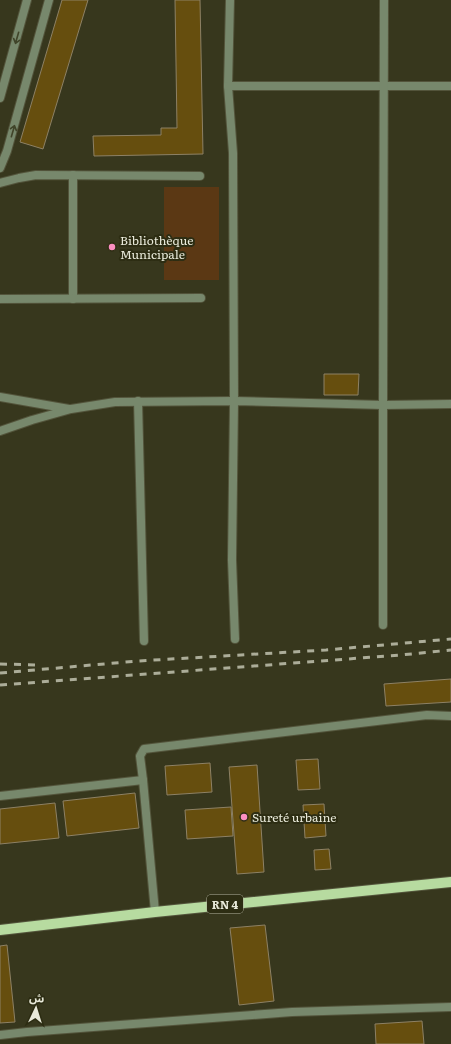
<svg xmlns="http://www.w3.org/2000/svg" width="451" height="1044" font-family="Literata,'Noto Sans Arabic',serif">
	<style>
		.green { fill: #5b3814 }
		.building { fill: #664e0e; stroke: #8d8165 }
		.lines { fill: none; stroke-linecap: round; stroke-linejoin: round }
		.street-casing { stroke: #53543b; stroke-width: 10 }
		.primary-casing { stroke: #53543b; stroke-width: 12 }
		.street { stroke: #77886c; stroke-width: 8 }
		.primary { stroke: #b7dba0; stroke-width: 10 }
		.rail { stroke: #acad99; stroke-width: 3; stroke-dasharray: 7 7; stroke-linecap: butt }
		.oneway { stroke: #404429 }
		.poi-dot { fill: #fc8fc1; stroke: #2d2d13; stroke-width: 1.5 }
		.labels { text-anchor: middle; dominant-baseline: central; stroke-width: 4; stroke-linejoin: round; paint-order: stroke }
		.shield { fill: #2d2d13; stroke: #b1b19e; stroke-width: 1 }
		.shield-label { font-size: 11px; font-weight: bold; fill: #e9eada }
		.poi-label { font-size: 12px; fill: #e9eada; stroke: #2d2d13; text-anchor: start }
	</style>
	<rect width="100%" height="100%" fill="#37371d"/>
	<rect class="green" x="164" y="187" width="55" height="93"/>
	<g class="building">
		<polygon points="62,0 88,0 43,149 20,142"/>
		<polygon points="175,0 200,0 203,154 94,156 93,136 161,135 161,128 177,128"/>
		<polygon points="324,374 359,374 358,395 324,395"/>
		<polygon points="451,679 451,702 386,706 384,684"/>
		<polygon points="318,759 320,789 298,790 296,760"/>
		<polygon points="210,763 212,792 167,795 165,766"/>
		<polygon points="257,765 264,872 237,874 229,767"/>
		<polygon points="135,793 139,828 67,836 63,801"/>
		<polygon points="55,803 59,838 0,844 0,809"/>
		<polygon points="324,804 326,836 305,838 303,805"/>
		<polygon points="231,807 233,836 187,839 185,810"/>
		<polygon points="329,849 331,869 315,870 314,850"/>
		<polygon points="265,925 274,1001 239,1005 230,928"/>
		<polygon points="7,945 15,1022 0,1023 0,946"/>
		<polygon points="422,1021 424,1044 376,1044 375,1024"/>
	</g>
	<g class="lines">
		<g class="street-casing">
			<g id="street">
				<polyline points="230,0 228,86 233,153 234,401 232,560 235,639"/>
				<polyline points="228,86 451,86"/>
				<polyline points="0,98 27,0"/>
				<polyline points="0,168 7,151 49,0"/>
				<polyline points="73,175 73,299"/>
				<polyline points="0,183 19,178 36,175 200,176"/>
				<polyline points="0,299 201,298"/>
				<polyline points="0,397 69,409"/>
				<polyline points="138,401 144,641"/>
				<polyline points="0,431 32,420 71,409 115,402 234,401 383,405 451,404"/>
				<polyline points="383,625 383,405 384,0"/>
				<polyline points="143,780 155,912"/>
				<polyline points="0,796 143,780 140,756 144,749 427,715 451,716"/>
				<polyline points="0,1035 27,1032 292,1012 451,1007"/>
			</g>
		</g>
		<g class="primary-casing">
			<polyline id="primary" points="0,930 155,912 451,882"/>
		</g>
		<use href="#street" class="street"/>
		<use href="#primary" class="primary"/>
		<g class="rail">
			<polyline points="0,664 38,665"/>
			<polyline points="0,673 138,661 326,650 451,639"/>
			<polyline points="0,685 401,655 451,650"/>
		</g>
	</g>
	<defs><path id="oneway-shaft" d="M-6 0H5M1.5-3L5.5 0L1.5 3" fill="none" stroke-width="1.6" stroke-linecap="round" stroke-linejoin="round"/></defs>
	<g class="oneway">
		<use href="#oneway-shaft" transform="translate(17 38) rotate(106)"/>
		<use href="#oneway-shaft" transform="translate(13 131) rotate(-74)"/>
	</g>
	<g class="poi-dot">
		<circle cx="112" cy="247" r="4"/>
		<circle cx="244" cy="817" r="4"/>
	</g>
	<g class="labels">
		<rect class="shield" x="207" y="895" width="36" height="18" rx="3"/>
		<g class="shield-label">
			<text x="225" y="904">RN 4</text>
		</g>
		<g class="poi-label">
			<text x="120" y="240">Bibliothèque<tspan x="120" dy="14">Municipale</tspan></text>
			<text x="252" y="817">Sureté urbaine</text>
		</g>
	</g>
	<g transform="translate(36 1008) rotate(4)" stroke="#2d2d13" stroke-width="3" paint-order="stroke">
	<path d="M0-3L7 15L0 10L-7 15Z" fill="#e9eada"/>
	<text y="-6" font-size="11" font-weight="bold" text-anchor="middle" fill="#e9eada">ش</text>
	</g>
</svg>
